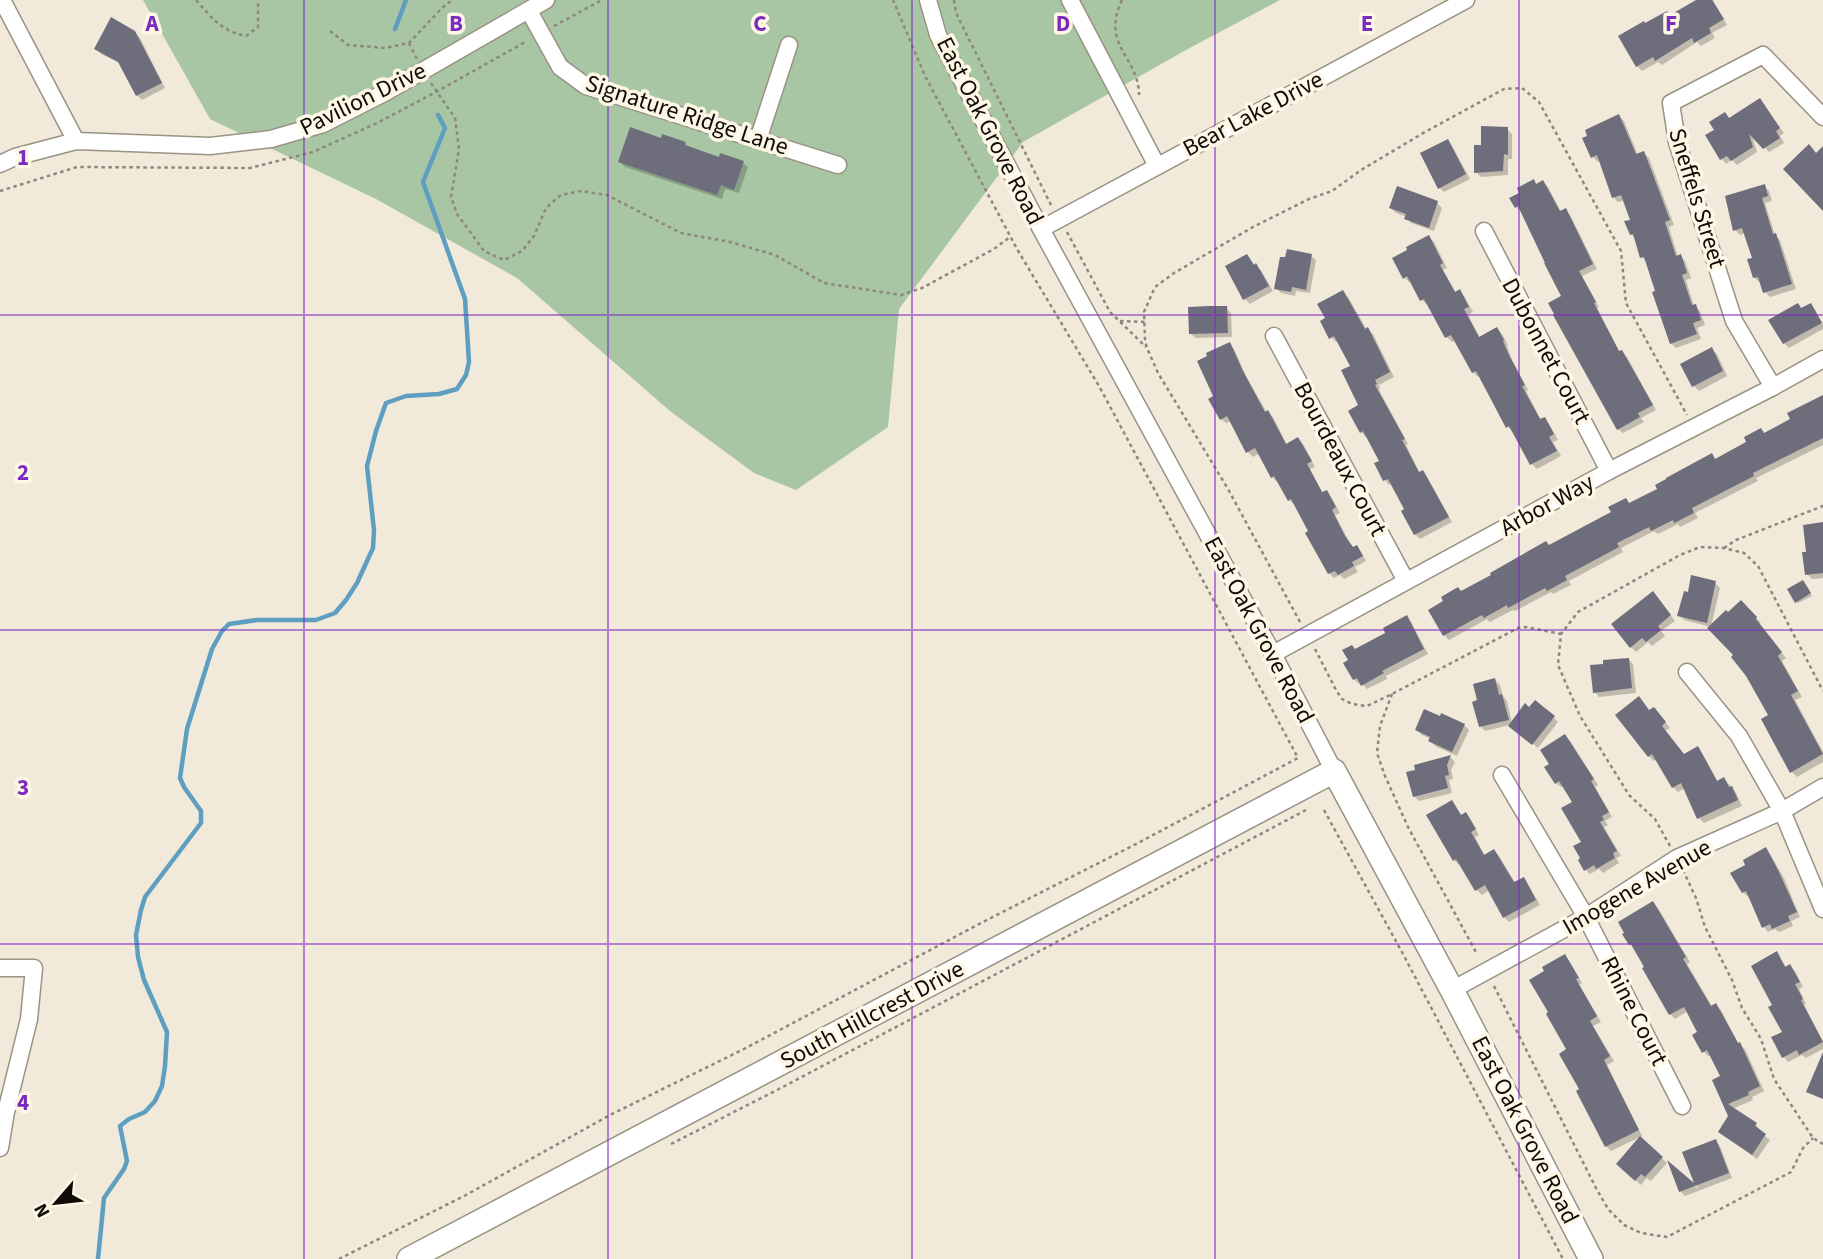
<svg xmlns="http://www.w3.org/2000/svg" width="1823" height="1259" font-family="'Source Sans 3',sans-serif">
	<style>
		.green { fill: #a8c6a4 }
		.shadow { fill: #0003 }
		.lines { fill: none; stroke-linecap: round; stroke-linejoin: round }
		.stream { stroke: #5e9ec0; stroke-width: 4.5 }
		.building { fill: #6d6d7c }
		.street-casing { stroke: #999383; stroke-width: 19 }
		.secondary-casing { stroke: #999383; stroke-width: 26 }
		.path { stroke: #8d877c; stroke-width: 2.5; stroke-dasharray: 3.5 3.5; stroke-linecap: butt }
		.street { stroke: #fff; stroke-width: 16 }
		.secondary { stroke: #fff; stroke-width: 23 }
		.grid { fill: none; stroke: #7b2cbf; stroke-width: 2; stroke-opacity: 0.55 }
		.labels { text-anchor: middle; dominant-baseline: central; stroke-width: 7; stroke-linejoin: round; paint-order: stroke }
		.street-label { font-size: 24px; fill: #0f0c07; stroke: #fef7e6 }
		.grid-label { font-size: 23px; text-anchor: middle; font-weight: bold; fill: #7b2cbf; stroke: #fef7e6; stroke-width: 7; stroke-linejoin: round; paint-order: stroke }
	</style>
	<rect width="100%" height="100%" fill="#f1e9d9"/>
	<polygon class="green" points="143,0 1280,0 1186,50 1023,142 899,309 888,427 796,490 754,473 670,411 517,278 376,199 210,119"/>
	<g class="shadow">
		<polygon points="1700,0 1713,0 1727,25 1712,33 1715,38 1701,46 1697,42 1662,65 1658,62 1642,71 1637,66 1646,25 1671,17"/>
		<polygon points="134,32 140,38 165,88 142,100 137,95 122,64 101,54 97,49"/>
		<polygon points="1760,100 1784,133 1780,136 1784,143 1769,152 1751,133 1757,152 1737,165 1732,160 1726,164 1722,159 1716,130 1730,119"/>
		<polygon points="1619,116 1624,121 1638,155 1644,153 1649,158 1674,225 1669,227 1678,257 1681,256 1685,261 1691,278 1686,280 1694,306 1700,311 1705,325 1697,328 1701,339 1676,348 1671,343 1658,292 1647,262 1642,257 1636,239 1631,234 1632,221 1625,200 1618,202 1613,197 1601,161 1598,162 1593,157 1584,139"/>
		<polygon points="1507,129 1512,134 1512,159 1508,159 1508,175 1481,177 1476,172 1483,147"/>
		<polygon points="1448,141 1452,146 1470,179 1444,192 1440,188"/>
		<polygon points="685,144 689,148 720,159 743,163 748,167 739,193 725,189 722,199 625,167 620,162"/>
		<polygon points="1533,181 1537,185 1543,182 1548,187 1561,212 1565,210 1570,215 1597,269 1582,276 1599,307 1597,308 1620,353 1622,352 1627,357 1656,410 1641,418 1644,422 1623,433 1618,429 1563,296 1522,211 1521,212 1516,207 1522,194"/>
		<polygon points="1764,186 1769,191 1772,201 1765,203 1775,235 1780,240 1796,289 1770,297 1765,292 1762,282 1759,282 1754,277 1754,259 1746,233 1740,235 1735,230"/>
		<polygon points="1437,203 1442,208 1434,231 1411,223 1407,217 1396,213 1391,208"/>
		<polygon points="1429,237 1434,242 1447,268 1443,270 1456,293 1459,291 1464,296 1473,312 1468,315 1480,338 1497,329 1502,334 1508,345 1507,346 1512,360 1528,390 1526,391 1541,420 1544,419 1549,424 1558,440 1553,442 1561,456 1537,469 1532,464 1513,431 1512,431 1507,426 1480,375 1478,377 1473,372 1456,340 1452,342 1447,337 1428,303 1426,304 1422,300 1412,281 1409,282 1404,277"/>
		<polygon points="1247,256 1255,266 1261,270 1273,291 1250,304 1245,299"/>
		<polygon points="1311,256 1316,260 1310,293 1296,291 1295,296 1281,293 1276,288"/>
		<polygon points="1343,292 1348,297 1367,330 1368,330 1373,334 1394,377 1379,385 1380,389 1379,390 1408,444 1406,445 1420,474 1422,473 1427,477 1452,522 1420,539 1415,534 1403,512 1407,510 1393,483 1389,485 1385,480 1381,462 1368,436 1366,437 1361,432 1350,412 1361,406 1353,367 1339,341 1336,342 1331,337 1327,319"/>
		<polygon points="1810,305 1815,310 1823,324 1823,329 1789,348 1784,343 1802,309"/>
		<polygon points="1226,308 1231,313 1232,337 1196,338 1191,334"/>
		<polygon points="1229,344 1234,349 1246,376 1267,413 1268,412 1273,417 1287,445 1298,439 1303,444 1315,467 1310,469 1323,494 1327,492 1331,497 1340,513 1335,515 1350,543 1354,549 1357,547 1361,552 1366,561 1355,567 1358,572 1344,579 1340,575 1334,578 1329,573 1311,532 1296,503 1294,504 1289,500 1279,481 1277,482 1272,477 1260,453 1253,457 1248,452 1231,421 1226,423 1221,419 1216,397"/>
		<polygon points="1712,350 1717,354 1727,376 1699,391 1694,386"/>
		<polygon points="1823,396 1823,445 1756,478 1758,481 1695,513 1698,518 1680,527 1678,524 1658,534 1654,531 1621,548 1623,552 1569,581 1571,585 1553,594 1551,592 1515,611 1513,610 1490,622 1487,619 1449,640 1444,635 1431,610 1659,490 1712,455 1717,460 1793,420"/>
		<polygon points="1823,524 1823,578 1812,579 1807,574 1808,553"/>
		<polygon points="1715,583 1720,588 1711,627 1684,620 1679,615"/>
		<polygon points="1805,584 1812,596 1798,603 1796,601"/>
		<polygon points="1657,598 1675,621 1661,631 1665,636 1652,646 1648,642 1636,652 1631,647"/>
		<polygon points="1741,603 1761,623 1759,624 1786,658 1782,661 1802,697 1795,700 1823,752 1823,762 1797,777 1792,772 1729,615"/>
		<polygon points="1406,618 1411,622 1428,654 1386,676 1387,679 1367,689 1361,682 1359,684 1354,679 1356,651 1388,634"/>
		<polygon points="1628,659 1633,664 1636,693 1599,697 1595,692"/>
		<polygon points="1495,680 1500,685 1503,696 1507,701 1512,723 1554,718 1558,722 1538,748 1510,725 1485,731 1480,726 1479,702"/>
		<polygon points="1650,712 1659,714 1670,728 1665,731 1685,756 1698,749 1702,753 1718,782 1724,779 1729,784 1736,793 1742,806 1704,823 1699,818 1685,788 1678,792 1673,787 1657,759 1654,761 1649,756 1617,715"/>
		<polygon points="1464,725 1469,730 1457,756 1435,746 1430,741 1431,739 1422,735 1417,730"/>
		<polygon points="1565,736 1570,741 1598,785 1595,787 1612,817 1605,821 1608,825 1604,827 1621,856 1616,858 1619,863 1603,873 1599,869 1590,874 1585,869 1583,842 1575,802 1564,785 1561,787 1556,783 1551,764"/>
		<polygon points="1450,757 1455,762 1451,770 1453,779 1449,780 1452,793 1419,801 1414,796 1417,771 1416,766"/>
		<polygon points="1452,802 1462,816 1466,814 1470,819 1479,835 1475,837 1485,856 1494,851 1499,856 1515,883 1523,879 1528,884 1540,905 1509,922 1504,917 1489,890 1482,895 1477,890 1461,864 1459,865 1454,860 1428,815"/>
		<polygon points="1765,850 1770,854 1784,878 1800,917 1791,921 1793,926 1779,932 1775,929 1768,932 1764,927 1750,896 1748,897 1743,892 1732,874 1747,865"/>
		<polygon points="1653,903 1658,908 1690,962 1687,964 1713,1008 1716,1006 1721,1010 1739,1045 1745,1049 1764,1091 1752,1097 1753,1100 1732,1109 1756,1125 1760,1130 1759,1131 1770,1140 1757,1159 1720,1132 1730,1116 1714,1081 1723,1077 1711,1055 1708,1056 1703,1051 1700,1033 1688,1011 1675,1019 1670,1014 1646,968 1630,944"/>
		<polygon points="1777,954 1787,968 1790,966 1795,971 1803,987 1799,989 1806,1004 1804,1005 1823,1041 1823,1049 1806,1058 1802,1055 1788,1062 1784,1057 1774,1038 1784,1032 1774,1006"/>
		<polygon points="1564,956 1569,961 1582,983 1579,985 1601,1022 1593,1026 1614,1061 1607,1065 1642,1136 1611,1151 1606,1146 1582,1090 1569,1050"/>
		<polygon points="1640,1139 1667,1163 1651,1181 1647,1178 1641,1185 1618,1164"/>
		<polygon points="1716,1141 1720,1146 1732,1178 1685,1196 1680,1191 1671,1166 1698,1189 1684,1153"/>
	</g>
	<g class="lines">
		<g class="stream">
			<polyline points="395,29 406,0"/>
			<polyline points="98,1259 104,1198 124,1169 127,1161 120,1126 129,1119 145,1112 155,1101 162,1086 165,1066 167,1032 144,980 138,957 136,935 141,910 145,897 201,823 201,811 184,787 180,778 187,729 212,649 222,631 229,624 257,620 316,620 335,613 346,600 357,583 373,548 374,530 367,466 376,431 386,403 406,396 439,394 457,389 466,375 469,362 465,299 423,182 445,128 438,115"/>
		</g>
	</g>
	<g class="building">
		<polygon points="1696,0 1712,0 1724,19 1709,28 1711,33 1694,43 1692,38 1655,61 1653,57 1636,67 1618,36 1644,21 1645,23 1667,11 1670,15"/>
		<polygon points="111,17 135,31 162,83 136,96 118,62 94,49"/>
		<polygon points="1760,98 1780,128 1776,131 1780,138 1763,149 1749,134 1753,147 1731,161 1727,156 1720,160 1705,135 1714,130 1709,122 1725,112 1729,118"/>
		<polygon points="1619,114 1636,154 1644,151 1670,220 1665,222 1676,256 1681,254 1687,273 1682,275 1692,305 1696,304 1701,320 1693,323 1697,334 1670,344 1652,292 1655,291 1644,257 1640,258 1633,234 1630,235 1624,221 1630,220 1621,195 1612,198 1597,155 1591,158 1582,138 1587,136 1585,130"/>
		<polygon points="1481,126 1508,127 1508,155 1504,154 1503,171 1474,173 1474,145 1481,145"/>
		<polygon points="630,127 661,138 662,134 686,142 685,145 719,157 720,153 744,161 734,190 721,185 717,195 618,162"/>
		<polygon points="1448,139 1466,174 1438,189 1420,153"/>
		<polygon points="1809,144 1816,153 1823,146 1823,211 1783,169"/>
		<polygon points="1534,179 1536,184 1543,180 1560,211 1566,208 1593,264 1579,271 1596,302 1594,303 1619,351 1622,350 1653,405 1638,413 1640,417 1617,430 1553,315 1554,314 1548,303 1561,296 1544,263 1545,263 1518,206 1515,208 1509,198 1519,193 1517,188"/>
		<polygon points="1765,184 1768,196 1762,198 1773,234 1776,233 1792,284 1763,293 1758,277 1753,278 1747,259 1752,258 1742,228 1733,231 1725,196"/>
		<polygon points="1397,186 1438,201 1429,228 1404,219 1406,214 1389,208"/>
		<polygon points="1429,235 1443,263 1440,265 1455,292 1460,289 1469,307 1464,309 1479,337 1497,327 1504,340 1503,341 1508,353 1525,385 1522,386 1540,419 1545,417 1554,434 1549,437 1557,451 1530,465 1509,426 1506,428 1476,371 1472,373 1451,335 1445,338 1424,299 1420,301 1407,276 1403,279 1392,258 1407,250 1406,247"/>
		<polygon points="1287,249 1312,254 1306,290 1292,287 1291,292 1274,289 1280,257 1285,257"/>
		<polygon points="1247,254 1254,265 1256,263 1269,286 1243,300 1225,266"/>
		<polygon points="1343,290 1365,329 1368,327 1390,372 1375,380 1377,384 1375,385 1405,439 1402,440 1419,472 1423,470 1449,517 1414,535 1401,511 1404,509 1388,479 1383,481 1374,463 1379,461 1363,431 1360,433 1348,411 1358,405 1341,370 1350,366 1334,336 1329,339 1320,321 1325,318 1317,304"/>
		<polygon points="1798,303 1801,308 1811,303 1822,323 1783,344 1768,320"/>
		<polygon points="1209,306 1227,306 1228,333 1189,334 1188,307"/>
		<polygon points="1230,342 1242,369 1265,412 1268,410 1286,444 1298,437 1312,461 1307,464 1322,492 1327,490 1336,507 1332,510 1345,536 1353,547 1357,545 1363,556 1352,562 1354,566 1338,575 1335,571 1328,574 1305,533 1308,531 1291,499 1288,501 1274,476 1271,478 1255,448 1246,453 1227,416 1220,420 1208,399 1213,396 1197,361 1207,356 1206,353"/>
		<polygon points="1712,347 1723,371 1692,387 1680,364"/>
		<polygon points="1823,395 1823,438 1753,473 1754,476 1692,508 1694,513 1674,523 1673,520 1651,531 1649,527 1617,543 1619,547 1565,576 1567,580 1547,591 1545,588 1508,608 1507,605 1484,618 1482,615 1443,636 1428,610 1443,601 1441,597 1458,587 1461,591 1491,575 1490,573 1546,541 1549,545 1611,512 1608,507 1626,498 1629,503 1657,489 1655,485 1666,479 1666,478 1712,453 1715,459 1746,442 1744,437 1761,428 1764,433 1790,419 1787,413"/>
		<polygon points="1823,522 1823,573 1805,575 1802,552 1806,552 1803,525"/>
		<polygon points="1691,575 1716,581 1707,623 1677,616 1684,591 1688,592"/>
		<polygon points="1803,580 1811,593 1795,603 1787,589"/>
		<polygon points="1653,591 1671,615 1658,626 1661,630 1646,642 1642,638 1630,648 1611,624"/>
		<polygon points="1741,600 1757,617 1756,619 1782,652 1778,656 1798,691 1791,695 1823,754 1790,773 1761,719 1768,715 1746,676 1731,657 1733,655 1707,628 1726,610 1728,612"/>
		<polygon points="1407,615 1424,649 1382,671 1384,673 1361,686 1357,678 1353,680 1343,663 1348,660 1342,650 1352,645 1355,649 1385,633 1383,628"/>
		<polygon points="1629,658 1632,688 1593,693 1590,665 1603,664 1603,660"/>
		<polygon points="1495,678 1499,695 1502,694 1509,720 1479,727 1472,702 1477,700 1473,684"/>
		<polygon points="1639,696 1649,710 1654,707 1666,722 1662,726 1684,754 1698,746 1717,781 1724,777 1729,787 1732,786 1738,800 1697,819 1681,783 1672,788 1652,754 1648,757 1615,715"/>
		<polygon points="1535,700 1555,716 1532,745 1508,726 1525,703 1529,707"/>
		<polygon points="1424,709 1440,716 1441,713 1465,724 1452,752 1428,741 1430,737 1415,730"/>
		<polygon points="1565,734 1594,779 1591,781 1609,812 1602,816 1604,820 1600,822 1617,851 1613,853 1615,858 1596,869 1594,865 1584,871 1578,860 1580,858 1573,846 1581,842 1561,808 1572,802 1559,781 1555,784 1544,767 1549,764 1540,750"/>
		<polygon points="1451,755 1447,765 1449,775 1445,776 1448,788 1413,797 1406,772 1415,770 1414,765"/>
		<polygon points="1452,800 1461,815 1466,812 1476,829 1471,832 1484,855 1494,849 1514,882 1524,877 1536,900 1503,918 1485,885 1475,891 1456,859 1453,861 1426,815"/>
		<polygon points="1766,847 1779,872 1797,912 1788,916 1790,921 1772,929 1770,924 1762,928 1746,891 1742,893 1730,873 1745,865 1743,860"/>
		<polygon points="1653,901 1686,957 1683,959 1711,1006 1716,1003 1738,1043 1740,1042 1760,1086 1748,1092 1749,1095 1728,1104 1757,1123 1755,1126 1766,1134 1752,1155 1718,1132 1728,1116 1712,1080 1720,1076 1707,1050 1702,1053 1692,1035 1697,1032 1684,1007 1669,1015 1642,968 1644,967 1631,944 1629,945 1622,934 1624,933 1618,922"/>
		<polygon points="1777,951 1785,967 1790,964 1800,982 1795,984 1803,999 1801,1000 1823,1042 1799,1055 1797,1050 1782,1058 1771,1037 1782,1032 1768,1007 1772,1005 1751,966"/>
		<polygon points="1565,954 1579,978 1576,979 1597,1016 1590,1021 1610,1056 1604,1060 1639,1130 1605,1147 1576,1091 1579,1089 1559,1054 1566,1049 1546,1014 1548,1012 1529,980 1544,971 1542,967"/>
		<polygon points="1823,1052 1823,1099 1806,1092"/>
		<polygon points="1640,1136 1663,1157 1645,1177 1641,1174 1635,1181 1616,1164"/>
		<polygon points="1716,1139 1729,1173 1679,1192 1667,1160 1694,1183 1682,1152"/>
	</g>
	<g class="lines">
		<g class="street-casing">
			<g id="street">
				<polyline points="2,0 76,141"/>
				<polyline points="928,0 938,35 1041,229 1273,654 1334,771"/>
				<polyline points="1070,0 1157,166"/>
				<polyline points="529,11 560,67 586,86 838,165"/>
				<polyline points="758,140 789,45"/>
				<polyline points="0,164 15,157 76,141 210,146 271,139 323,124 386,92 546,0"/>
				<polyline points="1041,229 1466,0"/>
				<polyline points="1484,231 1609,471"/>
				<polyline points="1274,336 1406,581"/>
				<polyline points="1773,387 1734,321 1677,142 1671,103 1763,55 1823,117"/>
				<polyline points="1273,654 1609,471 1773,387 1823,359"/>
				<polyline points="1687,672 1739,736 1782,811 1823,909"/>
				<polyline points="1502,775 1586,917 1682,1106"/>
				<polyline points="0,968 34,968 29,1019 6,1112 0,1148"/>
				<polyline points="1452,990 1586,917 1677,858 1782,811 1823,787"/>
			</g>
		</g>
		<g class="secondary-casing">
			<polyline id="secondary" points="409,1259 1334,771 1452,990 1591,1259"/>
		</g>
		<g class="path">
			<path d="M196,0C212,18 221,31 246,36L258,27V0"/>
			<polyline points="954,0 956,13 1051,205"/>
			<path d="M1122,0C1100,45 1139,57 1139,95"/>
			<polyline points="554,26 602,0"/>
			<polyline points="330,31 348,45 385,48 409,43 442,8 452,0"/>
			<polyline points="409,43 417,59"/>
			<polyline points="431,83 455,118 459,149 451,197 457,214 484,251 504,260 522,251 534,236 546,208 561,195 581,191 607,195 681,233 730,242 775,255 824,283 901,295 922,288 994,249 1010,237"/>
			<polyline points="0,191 77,167 250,168 313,152 377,123 436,92 527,41"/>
			<polyline points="1067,232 1110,312 1146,347"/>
			<polyline points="1120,321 1145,322"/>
			<polyline points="1724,548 1736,540 1823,506"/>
			<polyline points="1300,622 1228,489 1158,373 1147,348 1145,341 1144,312 1155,287 1174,273 1253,227 1309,199 1332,191 1361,170 1425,132 1504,89 1522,88 1539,102 1621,251 1626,303 1687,415"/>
			<polyline points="1315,649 1336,690 1342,699 1352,704 1367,706 1392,694 1518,628 1526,627 1561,634"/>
			<polyline points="1392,694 1380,726 1377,753 1385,776 1408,827 1477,954"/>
			<polyline points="1324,810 1403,954 1563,1259"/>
			<polyline points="1670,846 1655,819 1629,795 1580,716 1558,665 1561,634 1578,612 1680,555 1700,547 1724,548 1744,553 1758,566 1823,691"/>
			<polyline points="1683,870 1696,898 1705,927 1732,980 1742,1008 1761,1039 1774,1079 1813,1138 1823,1144"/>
			<polyline points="1494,986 1596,1188 1608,1209 1624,1225 1641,1233 1667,1237 1791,1172 1803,1148 1813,1138"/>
			<polyline points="671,1144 779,1089 1306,810"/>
			<polyline points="339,1259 466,1195 610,1115 744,1049 981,923 1138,843 1298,758 1099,386 1017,249 925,76 893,0"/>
		</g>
		<use href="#street" class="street"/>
		<use href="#secondary" class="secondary"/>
	</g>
	<path class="grid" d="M304,0V1259M608,0V1259M912,0V1259M1215,0V1259M1519,0V1259M0,315H1823M0,630H1823M0,944H1823"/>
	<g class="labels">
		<g class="street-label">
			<text transform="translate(363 99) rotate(-26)">Pavilion Drive</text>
			<text transform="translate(1253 114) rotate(-28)">Bear Lake Drive</text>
			<text transform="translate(687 115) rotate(18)">Signature Ridge Lane</text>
			<text transform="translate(990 131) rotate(63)">East Oak Grove Road</text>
			<text transform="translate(1697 198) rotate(73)">Sneffels Street</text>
			<text transform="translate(1546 351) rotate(62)">Dubonnet Court</text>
			<text transform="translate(1340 459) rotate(62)">Bourdeaux Court</text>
			<text transform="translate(1547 505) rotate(-29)">Arbor Way</text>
			<text transform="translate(1259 630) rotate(62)">East Oak Grove Road</text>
			<text transform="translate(1637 887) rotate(-30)">Imogene Avenue</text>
			<text transform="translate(1634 1011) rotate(63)">Rhine Court</text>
			<text transform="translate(872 1015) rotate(-28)">South Hillcrest Drive</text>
			<text transform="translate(1525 1130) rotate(63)">East Oak Grove Road</text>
		</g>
	</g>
	<g class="grid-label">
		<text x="152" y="31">A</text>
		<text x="456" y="31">B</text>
		<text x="760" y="31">C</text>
		<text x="1063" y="31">D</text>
		<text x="1367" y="31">E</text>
		<text x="1671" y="31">F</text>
		<text x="23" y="165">1</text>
		<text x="23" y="480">2</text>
		<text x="23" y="795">3</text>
		<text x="23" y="1110">4</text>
	</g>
	<g transform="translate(56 1203) rotate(242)" stroke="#fef7e6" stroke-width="5" paint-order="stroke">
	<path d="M0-5L12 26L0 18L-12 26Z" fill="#0f0c07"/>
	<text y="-10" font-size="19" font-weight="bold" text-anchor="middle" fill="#0f0c07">N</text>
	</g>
</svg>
